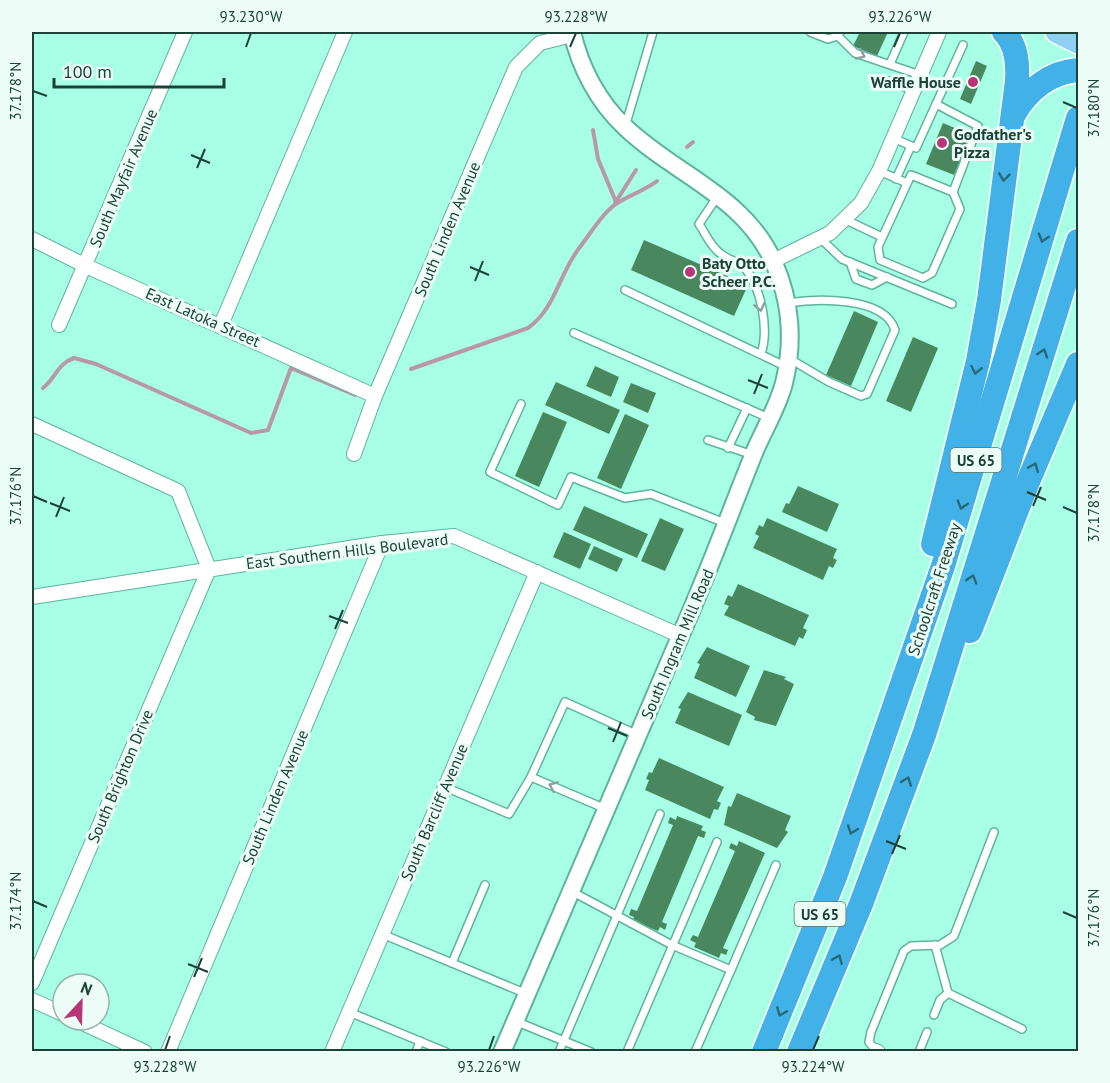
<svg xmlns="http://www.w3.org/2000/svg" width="1110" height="1083" font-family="'PT Sans',sans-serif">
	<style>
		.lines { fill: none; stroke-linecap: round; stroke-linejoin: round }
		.stream { stroke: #b898a6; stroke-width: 4 }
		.building { fill: #49885f }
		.service-casing { stroke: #5db49c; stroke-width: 10 }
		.minor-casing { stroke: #5db49c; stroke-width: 16 }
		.tertiary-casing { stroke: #5db49c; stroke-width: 20 }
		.primary-casing { stroke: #fff; stroke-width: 24 }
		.motorway-casing { stroke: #fff; stroke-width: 27 }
		.service { stroke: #fff; stroke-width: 7 }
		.minor { stroke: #fff; stroke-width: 14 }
		.tertiary { stroke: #fff; stroke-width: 16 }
		.primary { stroke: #8dd0f1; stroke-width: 21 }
		.motorway { stroke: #41b1e8; stroke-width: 24 }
		.oneway { stroke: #8ea09b }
		.oneway2 { stroke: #296875 }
		.ticks { fill: none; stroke: #1c4137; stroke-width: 2 }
		.poi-dot { fill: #ba3578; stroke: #ecfcf6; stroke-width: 2 }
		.labels { text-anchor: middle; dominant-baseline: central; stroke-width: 6; stroke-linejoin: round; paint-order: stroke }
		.shield { fill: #ecfcf6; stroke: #5a7970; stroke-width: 1.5 }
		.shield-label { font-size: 15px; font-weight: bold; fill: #1c4137 }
		.poi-label { font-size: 16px; font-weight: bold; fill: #1c4137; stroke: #ecfcf6; text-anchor: start }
		.street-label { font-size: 16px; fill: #1c4137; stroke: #ecfcf6 }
		.neatline { fill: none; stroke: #1c4137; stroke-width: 2 }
		.ticks-label { font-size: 15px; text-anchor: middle; fill: #1c4137 }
	</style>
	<rect width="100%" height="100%" fill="#a7ffe5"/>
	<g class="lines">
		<g class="stream">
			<polyline points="593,130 598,159 616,202"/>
			<polyline points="687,147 693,142"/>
			<polyline points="615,203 636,170"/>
			<path d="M411,369L528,328C556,308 559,273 580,247C590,234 600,217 612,207C625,196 643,192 657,181"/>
			<path d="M43,388C56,378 57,364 74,358L96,364L251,433L268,430L291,368L355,395"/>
		</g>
	</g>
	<g class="building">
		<polygon points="860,32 888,32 877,56 853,46"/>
		<polygon points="976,61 987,66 971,104 960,99"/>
		<polygon points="943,123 971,135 954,175 926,164"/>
		<polygon points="644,240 748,285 734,316 631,270"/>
		<polygon points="854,311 878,322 851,386 826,375"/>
		<polygon points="913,337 938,348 911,412 886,401"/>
		<polygon points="595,366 619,377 611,397 586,386"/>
		<polygon points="556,382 620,410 609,434 545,405"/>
		<polygon points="631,383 656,393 648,413 623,402"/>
		<polygon points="543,412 567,422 539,487 515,476"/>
		<polygon points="625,414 649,425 621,489 597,478"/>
		<polygon points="798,486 839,504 827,532 782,512 786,503 789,504"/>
		<polygon points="584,506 648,534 637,558 573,530"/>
		<polygon points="660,518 684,529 665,571 641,561"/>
		<polygon points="767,518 837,549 833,558 837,560 833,568 829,566 823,580 753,548 759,536 755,534 759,525 763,527"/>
		<polygon points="564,532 591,544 580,569 553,557"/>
		<polygon points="594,546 623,559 617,572 588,559"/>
		<polygon points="738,584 809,615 803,628 807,630 803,639 799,637 795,646 724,615 729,606 724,604 728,595 732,597"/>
		<polygon points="707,647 750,666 736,697 694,678 700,664 697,663"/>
		<polygon points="764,670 786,677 784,679 794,684 776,726 754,720 755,717 746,712"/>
		<polygon points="688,692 742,715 729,746 675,723 681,709 678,708"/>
		<polygon points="659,758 724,787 717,801 721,803 718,810 714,809 710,819 645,790 649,780 646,779 649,772 652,773"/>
		<polygon points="737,793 791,816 785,830 788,832 777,848 724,825 728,806 731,807"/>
		<polygon points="677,816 703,826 701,830 706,832 704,838 698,836 662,922 667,924 665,930 660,927 658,931 633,921 634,917 629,915 631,909 637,911 673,825 668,823 670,817 676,820"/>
		<polygon points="739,841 765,853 723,948 728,950 726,955 721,953 719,958 694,947 696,943 690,940 693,935 698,937 735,851 729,848 731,843 737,846"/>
	</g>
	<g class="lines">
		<g class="service-casing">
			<g id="service">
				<polyline points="810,32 828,39 838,36 840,32"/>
				<polyline points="838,36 855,53 920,75"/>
				<polyline points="890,64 904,32"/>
				<polyline points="890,81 914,91"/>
				<polyline points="936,104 978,126 953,192 911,175 878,247 880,260 923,278 932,273 960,209 953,192"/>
				<polyline points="625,127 653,32"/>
				<polyline points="893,138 916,148 963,45"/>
				<polyline points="879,171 907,183"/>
				<polyline points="896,179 911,146"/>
				<path d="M717,197L699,224C706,234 710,246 721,254C728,260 738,261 745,268C762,289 769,330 761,354"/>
				<polyline points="846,220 882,237"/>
				<polyline points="821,239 842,259 952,304"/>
				<polyline points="850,262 856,279 872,285 887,277"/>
				<polyline points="625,290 787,367"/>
				<path d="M787,303C814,299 884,295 895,330L867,394L861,396L829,382L790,359"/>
				<polyline points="574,333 769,418"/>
				<polyline points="521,404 490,472 558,505 571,477 625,498 651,494 725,523"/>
				<polyline points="708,440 753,455"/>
				<polyline points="728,448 747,408"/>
				<polyline points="445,787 509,814 531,777"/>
				<polyline points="606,809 531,777 565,702 638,735"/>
				<polyline points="571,891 672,945 731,970 695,1052"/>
				<polyline points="382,934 527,994"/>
				<polyline points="935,945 948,993 1022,1029"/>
				<polyline points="452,963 485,885"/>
				<polyline points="731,970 776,865"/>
				<polyline points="349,1012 446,1052"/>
				<polyline points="934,1015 940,1000 948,993"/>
				<polyline points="515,1021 591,1052"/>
				<polyline points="876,1051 869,1042 871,1032 904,951 911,946 940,945 954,936 994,832"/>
				<polyline points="416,1052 420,1041"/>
				<polyline points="559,1052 660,814"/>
				<polyline points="627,1052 717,842"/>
				<polyline points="919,1052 927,1032"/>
			</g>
		</g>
		<g class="minor-casing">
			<g id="minor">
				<polyline points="32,239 86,266 375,396"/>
				<polyline points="773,261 830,233 861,203 879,171 939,32"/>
				<polyline points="59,325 185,32"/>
				<polyline points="221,325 345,32"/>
				<polyline points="32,424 178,491 209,569 32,983"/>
				<polyline points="354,454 375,396 516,67 540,43 572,35"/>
				<polyline points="32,597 382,543 454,536 681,636"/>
				<polyline points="32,1000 63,1014"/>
				<polyline points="76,1020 145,1052"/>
				<polyline points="876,1051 878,1052"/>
				<polyline points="168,1052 382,543"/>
				<polyline points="332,1052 537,572"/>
			</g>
		</g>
		<g class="tertiary-casing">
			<path id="tertiary" d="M502,1052C563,912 622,772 682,632C708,573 730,513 754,453C763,431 778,407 784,383C794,343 791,301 774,263C745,196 675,175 625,127C598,102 580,67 572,32"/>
		</g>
		<g class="primary-casing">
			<polyline id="primary" points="1056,32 1078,43"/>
		</g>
		<g class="motorway-casing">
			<g id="motorway">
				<path d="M1014,114C1028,90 1050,72 1078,70"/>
				<path d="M933,544L978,361L989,300L1017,81C1018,64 1017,45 1004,32"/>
				<polyline points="970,631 1027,484 1078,364"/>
				<polyline points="764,1052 835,877 943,566 1078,118"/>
				<polyline points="799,1052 861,904 924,735 1078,241"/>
			</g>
		</g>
		<use href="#service" class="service"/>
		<use href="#minor" class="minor"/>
		<use href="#tertiary" class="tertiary"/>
		<use href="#primary" class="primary"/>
		<use href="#motorway" class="motorway"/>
	</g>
	<defs><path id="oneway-chevron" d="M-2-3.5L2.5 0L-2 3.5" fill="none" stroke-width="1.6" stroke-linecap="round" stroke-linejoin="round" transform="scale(1.5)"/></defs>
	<g class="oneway">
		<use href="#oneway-chevron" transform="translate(861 55) rotate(25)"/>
		<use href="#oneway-chevron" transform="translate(760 307) rotate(77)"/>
		<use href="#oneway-chevron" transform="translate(553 786) rotate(-157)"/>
	</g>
	<g class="oneway2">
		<use href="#oneway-chevron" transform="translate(1004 177) rotate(97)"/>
		<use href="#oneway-chevron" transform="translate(1043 238) rotate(107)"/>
		<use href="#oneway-chevron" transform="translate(1043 353) rotate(-72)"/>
		<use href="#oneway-chevron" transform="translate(976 370) rotate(102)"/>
		<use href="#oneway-chevron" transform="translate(1034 467) rotate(-68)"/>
		<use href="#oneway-chevron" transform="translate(962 505) rotate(107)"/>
		<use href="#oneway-chevron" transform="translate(972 579) rotate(-73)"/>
		<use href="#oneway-chevron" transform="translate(907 781) rotate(-70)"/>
		<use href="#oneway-chevron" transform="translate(852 830) rotate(110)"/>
		<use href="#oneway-chevron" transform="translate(838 959) rotate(-67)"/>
		<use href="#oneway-chevron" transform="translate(781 1012) rotate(112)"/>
	</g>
	<path class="ticks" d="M246,47L251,33M570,47L576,33M894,47L900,33M33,91L47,96M1063,102L1077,108M191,155L210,163M197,168L205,149M470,267L489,275M475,281L483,261M748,380L768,388M754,394L762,374M1027,492L1046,500M33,496L47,502M50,503L70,511M1033,506L1041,487M1063,507L1077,513M56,517L64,497M329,616L348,623M335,629L343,610M608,728L627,736M613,742L621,722M886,841L906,849M892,854L900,835M33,901L47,907M1063,912L1077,918M188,964L208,972M194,977L202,958M165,1050L170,1036M489,1050L494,1036M813,1050L819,1036"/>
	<g class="poi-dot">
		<circle cx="973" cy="82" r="6"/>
		<circle cx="942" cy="143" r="6"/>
		<circle cx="690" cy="272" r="6"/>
	</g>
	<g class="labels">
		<g class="shield">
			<rect x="950.5" y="448" width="51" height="24" rx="4.5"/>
			<rect x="794.5" y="902" width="51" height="24" rx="4.5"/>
		</g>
		<g class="shield-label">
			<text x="976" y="460">US 65</text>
			<text x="820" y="914">US 65</text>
		</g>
		<g class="poi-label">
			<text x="961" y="82" text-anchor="end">Waffle House</text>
			<text x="954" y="134">Godfather's<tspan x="954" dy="18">Pizza</tspan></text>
			<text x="702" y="263">Baty Otto<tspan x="702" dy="18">Scheer P.C.</tspan></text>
		</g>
		<g class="street-label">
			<text transform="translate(123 178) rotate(-67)">South Mayfair Avenue</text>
			<text transform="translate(447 229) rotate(-67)">South Linden Avenue</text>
			<text transform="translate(203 317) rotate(24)">East Latoka Street</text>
			<text transform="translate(347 551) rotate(-7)">East Southern Hills Boulevard</text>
			<text transform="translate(934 589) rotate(-72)">Schoolcraft Freeway</text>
			<text transform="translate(677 644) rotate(-67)">South Ingram Mill Road</text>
			<text transform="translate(120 776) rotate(-67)">South Brighton Drive</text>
			<text transform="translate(275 797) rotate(-67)">South Linden Avenue</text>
			<text transform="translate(434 812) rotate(-67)">South Barcliff Avenue</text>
		</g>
	</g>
	<rect width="1110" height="1083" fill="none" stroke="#ecfcf6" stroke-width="66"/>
	<g transform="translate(81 1002) rotate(22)"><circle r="28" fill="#ecfcf6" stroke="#99b1aa" stroke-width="1.5"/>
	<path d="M0-4.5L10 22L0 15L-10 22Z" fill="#ba3578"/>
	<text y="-9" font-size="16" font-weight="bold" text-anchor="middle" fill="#1c4137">N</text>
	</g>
	<path d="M54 78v9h170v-9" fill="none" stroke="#1c4137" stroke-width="3"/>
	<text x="63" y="78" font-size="18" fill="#1c4137" stroke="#ecfcf6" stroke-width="4.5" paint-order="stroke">100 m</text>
	<rect x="33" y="33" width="1044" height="1017" class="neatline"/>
	<g class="ticks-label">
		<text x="251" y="22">93.230°W</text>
		<text x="576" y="22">93.228°W</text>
		<text x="900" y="22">93.226°W</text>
		<text transform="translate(16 91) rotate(-90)" y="5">37.178°N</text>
		<text transform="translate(1094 108) rotate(-90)" y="5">37.180°N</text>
		<text transform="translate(16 496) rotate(-90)" y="5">37.176°N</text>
		<text transform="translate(1094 513) rotate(-90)" y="5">37.178°N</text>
		<text transform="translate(16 901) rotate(-90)" y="5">37.174°N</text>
		<text transform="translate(1094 918) rotate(-90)" y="5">37.176°N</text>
		<text x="165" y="1072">93.228°W</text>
		<text x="489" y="1072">93.226°W</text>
		<text x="813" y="1072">93.224°W</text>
	</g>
</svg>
